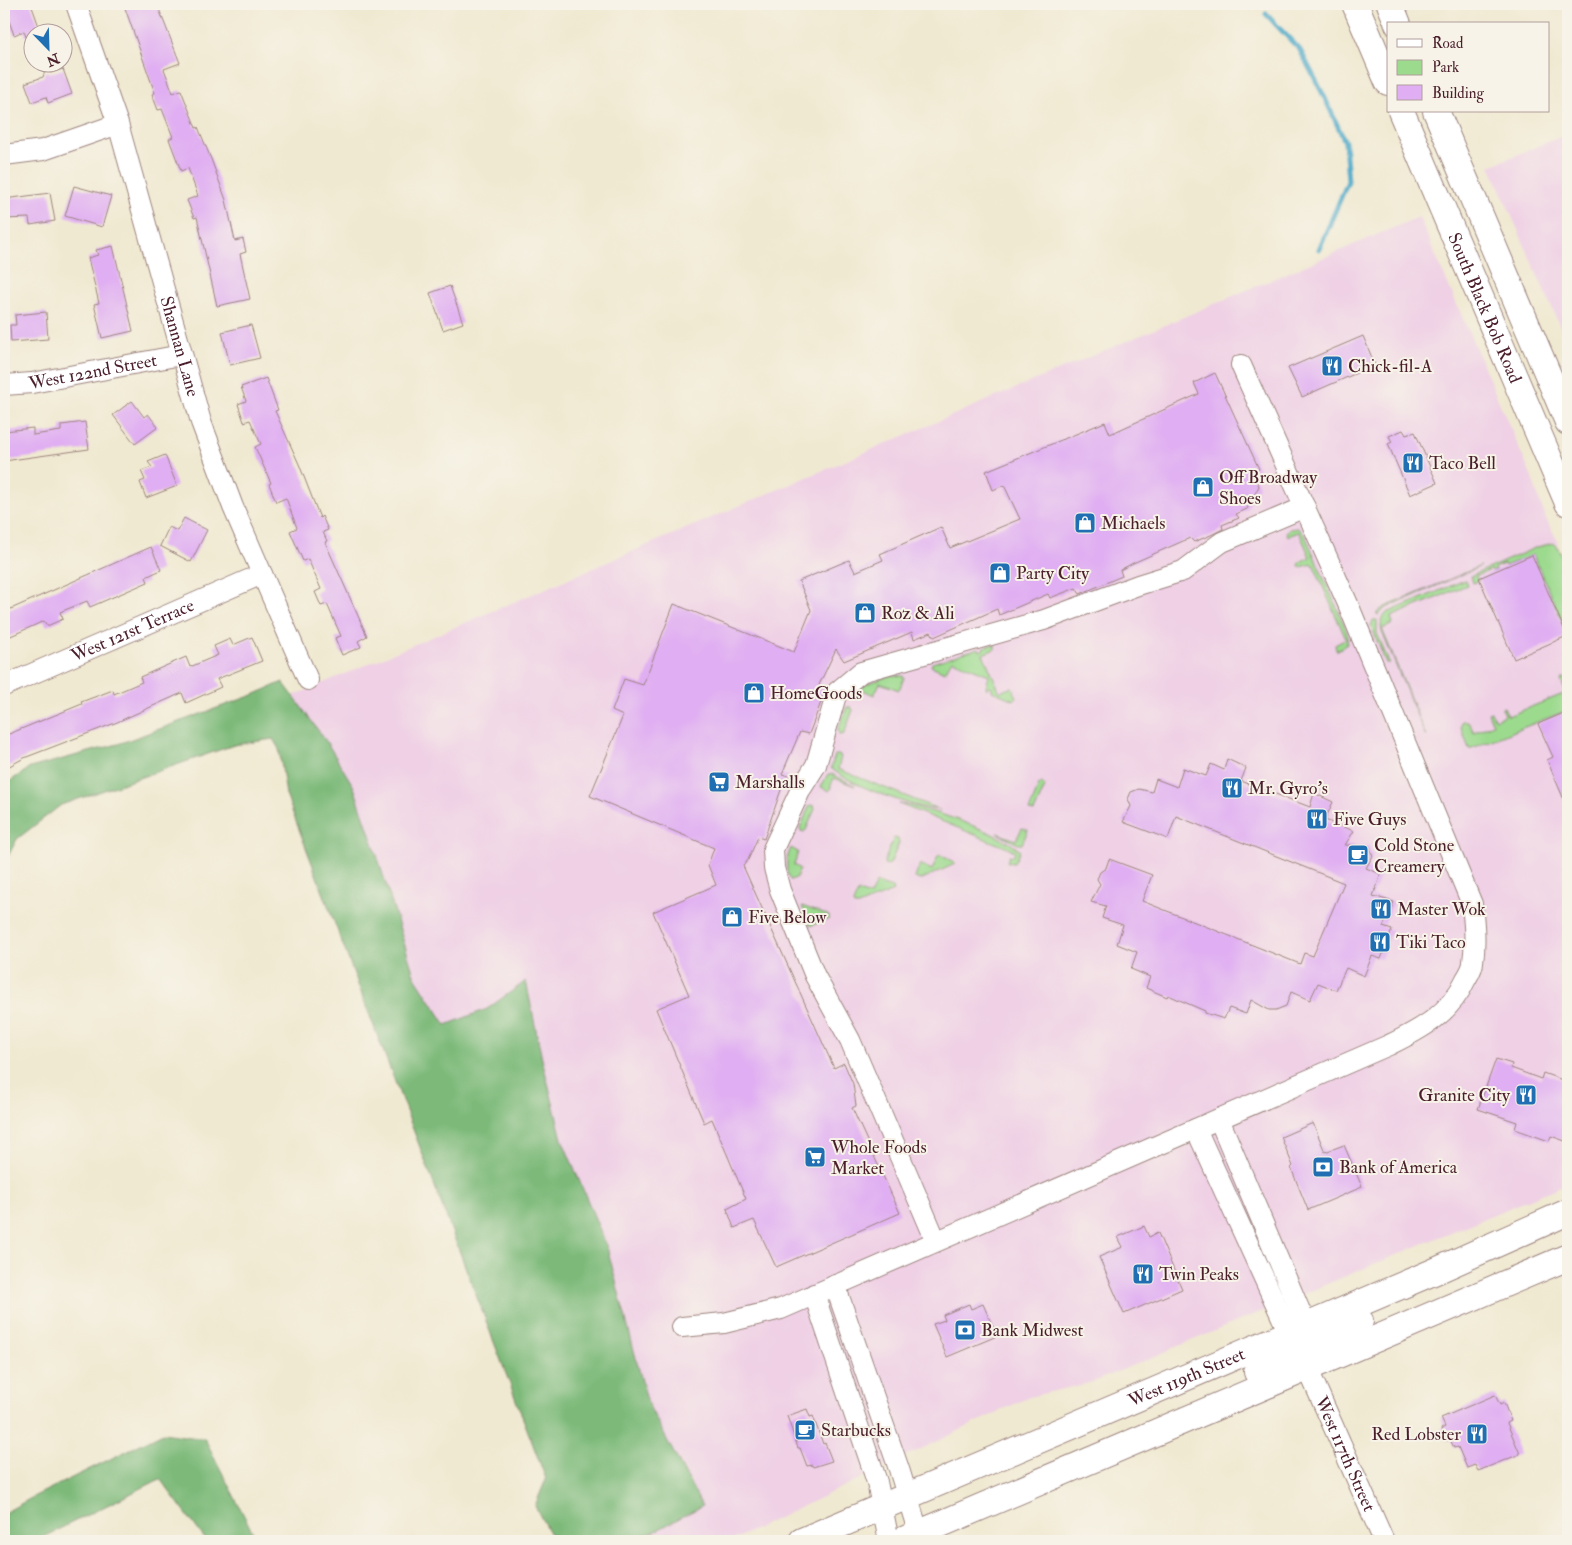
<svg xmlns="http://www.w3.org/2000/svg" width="1572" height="1545" font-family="'IM FELL Double Pica',serif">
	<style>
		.built { fill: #efd0e5 }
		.green { fill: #9cda8e; stroke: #737c5c }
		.forest { fill: #7dba79; stroke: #646c52 }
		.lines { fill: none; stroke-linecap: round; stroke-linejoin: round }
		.stream { stroke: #47a7c7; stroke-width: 5 }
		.building { fill: #e0aef2 }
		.minor-casing { stroke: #9d847e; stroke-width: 22 }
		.major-casing { stroke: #9d847e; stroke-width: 28 }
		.minor { stroke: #fff; stroke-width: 20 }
		.major { stroke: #fff; stroke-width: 26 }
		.labels { text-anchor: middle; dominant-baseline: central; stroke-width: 4; stroke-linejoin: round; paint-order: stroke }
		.street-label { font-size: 18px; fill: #4a1f2b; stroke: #f7f3e8 }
		.poi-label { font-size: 18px; fill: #4a1f2b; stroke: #f7f3e8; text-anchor: start }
	</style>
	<rect width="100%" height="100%" fill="#f7f3e8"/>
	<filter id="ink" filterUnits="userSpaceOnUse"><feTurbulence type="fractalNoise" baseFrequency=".02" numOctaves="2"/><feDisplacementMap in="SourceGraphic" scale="10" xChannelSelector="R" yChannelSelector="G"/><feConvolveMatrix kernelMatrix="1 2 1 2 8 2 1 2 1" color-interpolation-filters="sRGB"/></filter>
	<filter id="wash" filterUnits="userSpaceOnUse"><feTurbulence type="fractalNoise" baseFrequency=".0096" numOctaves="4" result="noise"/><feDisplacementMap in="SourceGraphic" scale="20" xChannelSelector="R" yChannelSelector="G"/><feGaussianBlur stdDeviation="1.12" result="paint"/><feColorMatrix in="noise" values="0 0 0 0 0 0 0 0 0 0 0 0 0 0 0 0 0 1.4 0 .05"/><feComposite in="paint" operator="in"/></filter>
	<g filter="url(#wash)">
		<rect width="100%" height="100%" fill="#f0e9d1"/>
		<g class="built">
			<polygon points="1568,134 1568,345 1490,166"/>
			<polygon points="1419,217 1532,478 1545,517 1557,540 1558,546 1568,571 1568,1183 1093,1382 1029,1397 731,1541 623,1541 288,698"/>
		</g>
		<g class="green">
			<polygon points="1298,528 1305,535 1346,629 1348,636 1347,644 1338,650 1336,650 1335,645 1346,639 1313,564 1301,567 1299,566 1300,562 1310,557 1299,532 1288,536 1286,532 1290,529"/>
			<path d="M1554,543C1572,560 1568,609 1568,634L1533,555L1505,566L1504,564L1494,568L1495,571L1492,572L1491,570L1476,576L1478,581L1473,583L1471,576L1537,547Z"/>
			<polygon points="1481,566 1384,609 1379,615 1376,614 1383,608"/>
			<path d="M1465,580L1467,585L1391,617L1393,624L1382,629L1426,737L1382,632C1380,626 1381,618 1387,613Z"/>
			<polygon points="1373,620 1377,620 1377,633 1389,663 1386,663 1373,631 1371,626"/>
			<polygon points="995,644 995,649 983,654 1000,692 1012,687 1017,697 1014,700 992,691 992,687 990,686 987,689 986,687 989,675 952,660 945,672 931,666 932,663 979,648 980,651 984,649 983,647"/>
			<polygon points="892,675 903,676 904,678 899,690 880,683 874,695 861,689 866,684"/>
			<polygon points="1565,678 1568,684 1568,710 1469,749 1461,727 1462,721 1468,721 1474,732 1493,724 1488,713 1491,712 1495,719 1505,715 1502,708 1504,707 1508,716 1566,693 1561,680"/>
			<polygon points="847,707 851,707 853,710 844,734 839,735 838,729"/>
			<path d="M835,755H839L841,757L838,769L940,810C914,808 851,786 831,768Z"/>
			<polygon points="828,774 832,774 855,786 834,778 830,787 832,788 829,791 821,787"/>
			<polygon points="1042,783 1045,787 1035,810 1034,812 1029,811 1039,785"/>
			<path d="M899,804C923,806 1005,834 1020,851L1014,863L1007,862L1009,856H1013L1015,851Z"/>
			<polygon points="810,805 814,806 815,809 806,830 804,832 801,831 800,828"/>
			<polygon points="1022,828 1028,830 1022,844 1018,844 997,833 1016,840"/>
			<polygon points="894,838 898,839 899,843 890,864 885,865 884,862"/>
			<path d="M791,848L798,852L794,865L800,869L796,878L790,880C785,871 786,857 791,848Z"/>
			<polygon points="940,855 954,862 955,864 920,880 915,878 920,864 932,870 938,856"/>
			<polygon points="876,883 892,888 893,891 858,906 854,906 853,904 858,892 870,896"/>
			<polygon points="802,906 829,916 829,919 810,926"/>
		</g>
		<g class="forest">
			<polygon points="283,682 326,741 354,787 376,852 414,975 446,1025 487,1009 526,981 542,1059 562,1139 607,1247 648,1404 702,1506 637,1541 568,1541 549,1533 535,1506 546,1479 286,795 279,749 273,739 234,745 61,805 17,839 4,864 4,785 30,768 118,744 253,695"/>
			<polygon points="163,1433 205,1439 257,1541 205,1541 205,1539 160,1479 39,1539 31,1541 4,1541 4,1513 35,1496"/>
		</g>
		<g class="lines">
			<polyline class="stream" points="1266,14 1300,50 1324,96 1345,142 1348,181 1319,249"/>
		</g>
		<g id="blocks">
			<g class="building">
				<polygon points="11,4 31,4 41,32 32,32 32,35 26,37 24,31 14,35 4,7"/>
				<polygon points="137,4 157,4 180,63 164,69 173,93 181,90 196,128 198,127 211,159 226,200 235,241 243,239 246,252 240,254 250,299 217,306 197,217 194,218 187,200 198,196 188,168 181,171 169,139 173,137 162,109 158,110 152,94 155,93 125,8"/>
				<polygon points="63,69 72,94 48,103 46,97 32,102 25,83 43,77 45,71 51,73"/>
				<polygon points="74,186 111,196 102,227 65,216"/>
				<polygon points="50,193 55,221 30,225 29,218 4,219 4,199"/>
				<polygon points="113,246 133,331 102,338 94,304 99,303 88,258 98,255 96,250"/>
				<polygon points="450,286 463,323 443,330 430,293"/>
				<polygon points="46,312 48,339 11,342 10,325 16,325 15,315"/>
				<polygon points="251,325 260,358 230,365 222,332"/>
				<polygon points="1363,336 1375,365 1302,397 1288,368"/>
				<polygon points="1215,373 1259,469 1253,472 1259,486 1247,509 1236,514 1239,518 1222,525 1223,529 1211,535 1194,542 1190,538 1133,563 1120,570 1122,576 1080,594 1076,588 1050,598 1048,594 999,615 997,609 934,637 931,632 914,639 912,632 844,661 836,649 819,685 826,689 809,734 800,732 782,774 789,776 782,787 764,839 758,837 748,860 743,866 834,1068 844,1063 853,1084 856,1106 852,1108 900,1213 776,1267 754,1220 734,1228 727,1209 746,1199 712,1119 704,1123 656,1009 689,995 653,912 716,885 708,865 714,848 590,796 623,716 612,711 624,679 643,685 674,604 794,652 811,610 799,581 849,560 855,572 883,560 880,554 941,527 950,548 1020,519 1004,485 993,490 986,471 1105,422 1110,434 1199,394 1194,383"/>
				<polygon points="266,378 278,410 275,411 299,464 320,518 322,516 328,530 323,532 327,541 325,542 367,636 358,641 361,647 342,655 335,638 341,636 327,604 321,606 315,592 321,589 308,559 303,561 290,531 297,528 286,498 276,502 269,484 271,483 255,447 261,444 250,420 244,422 238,404 246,401 241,387"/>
				<polygon points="132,401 144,417 148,414 158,427 135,444 113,415"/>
				<polygon points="85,422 89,449 4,461 4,431 33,428 33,435 61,431 61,425"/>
				<polygon points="1403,430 1406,435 1415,432 1437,483 1410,495 1388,444 1392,442 1389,436"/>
				<polygon points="165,455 177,486 146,498 140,482 145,480 141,471 152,467 148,462"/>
				<polygon points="184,518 207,530 191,562 160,546 169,527 177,531"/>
				<polygon points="151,547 161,570 146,577 148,582 90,607 87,601 60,612 63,619 47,626 44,621 4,639 4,612"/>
				<polygon points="1532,555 1567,636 1514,659 1479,578"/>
				<polygon points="252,637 262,661 217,679 221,687 186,703 182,693 115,723 24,758 4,769 4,736 82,704 81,702 113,690 114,694 142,682 140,677 186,657 190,667 218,655 214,646 230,639 233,645"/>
				<polygon points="1568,711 1568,809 1547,760 1553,757 1538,724"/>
				<polygon points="1227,759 1246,768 1241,781 1310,807 1314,793 1333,802 1325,820 1354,831 1345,845 1369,846 1373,856 1366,868 1381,874 1373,896 1394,902 1383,927 1392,930 1381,959 1372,956 1364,976 1346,968 1336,990 1318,983 1310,1000 1291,992 1286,1006 1276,1010 1269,1010 1251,1000 1246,1014 1229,1008 1224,1019 1205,1013 1205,1011 1168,995 1167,997 1146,988 1150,977 1131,969 1137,952 1117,944 1123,925 1102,918 1106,906 1091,902 1100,884 1097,879 1100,872 1106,868 1109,859 1152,875 1142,901 1300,964 1304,953 1313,956 1344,883 1176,816 1168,839 1123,822 1131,806 1128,799 1131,792 1139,789 1152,792 1156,779 1177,787 1183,768 1206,776 1211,764 1224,770"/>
				<polygon points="1496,1059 1512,1064 1511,1068 1541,1079 1543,1073 1568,1082 1568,1142 1551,1136 1549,1141 1515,1129 1517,1122 1478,1109"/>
				<polygon points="1313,1123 1325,1152 1344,1145 1362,1187 1308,1210 1291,1168 1293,1166 1281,1137"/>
				<polygon points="1144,1226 1149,1237 1158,1233 1182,1289 1124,1314 1099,1257 1123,1247 1118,1237"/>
				<polygon points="969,1304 971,1309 983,1304 997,1336 947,1357 933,1324 945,1320 943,1315"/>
				<polygon points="1495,1395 1500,1405 1504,1403 1511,1421 1507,1423 1520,1454 1478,1471 1475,1465 1467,1468 1458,1447 1454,1448 1450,1439 1446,1441 1441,1429 1445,1427 1441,1418"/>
				<polygon points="807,1409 810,1417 813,1416 823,1444 825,1443 832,1461 813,1467 812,1465 807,1466 800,1448 798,1448 787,1416"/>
			</g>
		</g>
	</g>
	<g filter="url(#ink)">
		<use href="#blocks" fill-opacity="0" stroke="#9d847e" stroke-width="1"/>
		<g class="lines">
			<g class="minor-casing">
				<g id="minor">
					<path id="s1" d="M76,4L118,124L201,422L233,507L308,680"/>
					<polyline points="4,155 43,150 118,124"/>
					<path id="s2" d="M4,385L32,383L181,355"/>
					<path id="s3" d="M4,686L262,574"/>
					<polyline points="1219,1119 1306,1325"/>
					<polyline points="1196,1129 1289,1333"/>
					<polyline points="936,1241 850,1040 815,976 780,890 774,868 773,849 801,789 816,765 837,692 861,672 1044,620 1138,585 1183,571 1222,542 1305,507"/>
					<polyline points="835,1285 899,1469 921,1541"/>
					<polyline points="814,1294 877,1482 889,1541"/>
					<path d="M682,1327L724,1323L781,1309L1389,1045C1422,1029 1450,1014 1466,979C1469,974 1473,968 1473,962C1476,942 1474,923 1472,904L1348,604L1241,365"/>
					<path id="s4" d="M1307,1367L1384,1541"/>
				</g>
			</g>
			<g class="major-casing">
				<g id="major">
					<polyline points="1355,4 1388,82"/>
					<polyline points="1390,4 1398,24"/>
					<path id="s5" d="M1401,111L1568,503"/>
					<polyline points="1436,111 1568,422"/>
					<path d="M1307,1367C1314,1336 1335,1333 1360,1321"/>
					<polyline points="1257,1372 1284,1358 1297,1349 1306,1325"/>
					<path id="s6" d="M802,1541L1438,1270L1568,1212"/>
					<polyline points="901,1541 1568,1257"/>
				</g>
			</g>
			<use href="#minor" class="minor"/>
			<use href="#major" class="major"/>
		</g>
	</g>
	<defs>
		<g id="restaurant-square" transform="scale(1.125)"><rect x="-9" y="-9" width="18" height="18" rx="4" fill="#1f6fb2" stroke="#f7f3e8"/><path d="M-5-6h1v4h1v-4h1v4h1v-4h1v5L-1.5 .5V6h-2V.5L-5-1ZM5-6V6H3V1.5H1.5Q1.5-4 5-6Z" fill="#fff"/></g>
		<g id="shop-square" transform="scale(1.125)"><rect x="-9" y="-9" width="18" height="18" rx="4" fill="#1f6fb2" stroke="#f7f3e8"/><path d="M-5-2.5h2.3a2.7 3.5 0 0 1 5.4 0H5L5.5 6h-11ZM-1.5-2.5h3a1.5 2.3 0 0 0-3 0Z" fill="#fff"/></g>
		<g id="supermarket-square" transform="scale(1.125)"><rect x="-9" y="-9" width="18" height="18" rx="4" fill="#1f6fb2" stroke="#f7f3e8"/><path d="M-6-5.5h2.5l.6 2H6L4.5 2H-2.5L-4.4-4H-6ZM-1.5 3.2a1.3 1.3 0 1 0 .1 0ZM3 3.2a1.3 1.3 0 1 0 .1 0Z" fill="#fff"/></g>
		<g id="cafe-square" transform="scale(1.125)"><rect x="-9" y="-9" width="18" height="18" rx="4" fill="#1f6fb2" stroke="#f7f3e8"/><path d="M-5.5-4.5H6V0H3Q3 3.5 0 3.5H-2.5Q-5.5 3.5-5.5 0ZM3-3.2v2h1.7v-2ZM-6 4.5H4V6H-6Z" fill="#fff"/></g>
		<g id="bank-square" transform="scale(1.125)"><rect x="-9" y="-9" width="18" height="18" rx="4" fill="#1f6fb2" stroke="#f7f3e8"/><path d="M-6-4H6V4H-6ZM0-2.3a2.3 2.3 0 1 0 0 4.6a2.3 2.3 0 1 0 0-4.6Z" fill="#fff"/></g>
	</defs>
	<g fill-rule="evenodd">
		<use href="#restaurant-square" x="1332" y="366"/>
		<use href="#restaurant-square" x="1413" y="463"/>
		<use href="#shop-square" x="1203" y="487"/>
		<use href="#shop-square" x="1085" y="523"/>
		<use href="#shop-square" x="1000" y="573"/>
		<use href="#shop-square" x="865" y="613"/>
		<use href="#shop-square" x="754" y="693"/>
		<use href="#supermarket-square" x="719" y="782"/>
		<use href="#restaurant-square" x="1232" y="788"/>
		<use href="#restaurant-square" x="1317" y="819"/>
		<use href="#cafe-square" x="1358" y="855"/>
		<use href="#restaurant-square" x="1381" y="909"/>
		<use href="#shop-square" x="732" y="917"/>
		<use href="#restaurant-square" x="1380" y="942"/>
		<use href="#restaurant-square" x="1526" y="1095"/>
		<use href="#supermarket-square" x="815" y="1157"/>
		<use href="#bank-square" x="1323" y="1167"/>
		<use href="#restaurant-square" x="1143" y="1274"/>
		<use href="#bank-square" x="965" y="1330"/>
		<use href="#cafe-square" x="805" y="1430"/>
		<use href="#restaurant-square" x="1477" y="1434"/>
	</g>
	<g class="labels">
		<g class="street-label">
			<text stroke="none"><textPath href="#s5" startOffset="214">South Black Bob Road</textPath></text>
			<text stroke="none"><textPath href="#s1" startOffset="358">Shannan Lane</textPath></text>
			<text stroke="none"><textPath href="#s2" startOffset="90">West 122nd Street</textPath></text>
			<text stroke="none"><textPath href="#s3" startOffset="140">West 121st Terrace</textPath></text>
			<text stroke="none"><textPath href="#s6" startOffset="418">West 119th Street</textPath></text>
			<text stroke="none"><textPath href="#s4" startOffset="95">West 117th Street</textPath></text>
		</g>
		<g class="poi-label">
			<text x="1348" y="366">Chick-fil-A</text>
			<text x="1429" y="463">Taco Bell</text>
			<text x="1219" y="477">Off Broadway<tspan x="1219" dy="21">Shoes</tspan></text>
			<text x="1101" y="523">Michaels</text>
			<text x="1016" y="573">Party City</text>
			<text x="881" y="613">Roz &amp; Ali</text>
			<text x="770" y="693">HomeGoods</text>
			<text x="735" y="782">Marshalls</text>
			<text x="1248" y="788">Mr. Gyro's</text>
			<text x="1333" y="819">Five Guys</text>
			<text x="1374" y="845">Cold Stone<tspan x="1374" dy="21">Creamery</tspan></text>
			<text x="1397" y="909">Master Wok</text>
			<text x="748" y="917">Five Below</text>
			<text x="1396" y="942">Tiki Taco</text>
			<text x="1510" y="1095" text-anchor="end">Granite City</text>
			<text x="831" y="1147">Whole Foods<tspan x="831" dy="21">Market</tspan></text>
			<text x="1339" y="1167">Bank of America</text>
			<text x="1159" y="1274">Twin Peaks</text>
			<text x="981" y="1330">Bank Midwest</text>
			<text x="821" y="1430">Starbucks</text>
			<text x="1461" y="1434" text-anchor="end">Red Lobster</text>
		</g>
	</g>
	<rect width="1572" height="1545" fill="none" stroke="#f7f3e8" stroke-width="20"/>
	<rect x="1387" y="22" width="162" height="90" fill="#f7f3e8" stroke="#b29e9c"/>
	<rect x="1397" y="39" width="25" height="8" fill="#ffffff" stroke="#b29e9c"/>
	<text x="1432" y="48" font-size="15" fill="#4a1f2b">Road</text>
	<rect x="1397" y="60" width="25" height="15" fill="#9cda8e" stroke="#b29e9c"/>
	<text x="1432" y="72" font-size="15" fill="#4a1f2b">Park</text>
	<rect x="1397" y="85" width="25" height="15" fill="#e0aef2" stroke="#b29e9c"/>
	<text x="1432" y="98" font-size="15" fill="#4a1f2b">Building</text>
	<g transform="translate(48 48) rotate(157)"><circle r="24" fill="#f7f3e8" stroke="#b29e9c"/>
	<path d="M0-4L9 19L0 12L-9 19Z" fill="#1f6fb2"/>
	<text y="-8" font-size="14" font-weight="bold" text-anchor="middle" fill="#4a1f2b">N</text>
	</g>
</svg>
